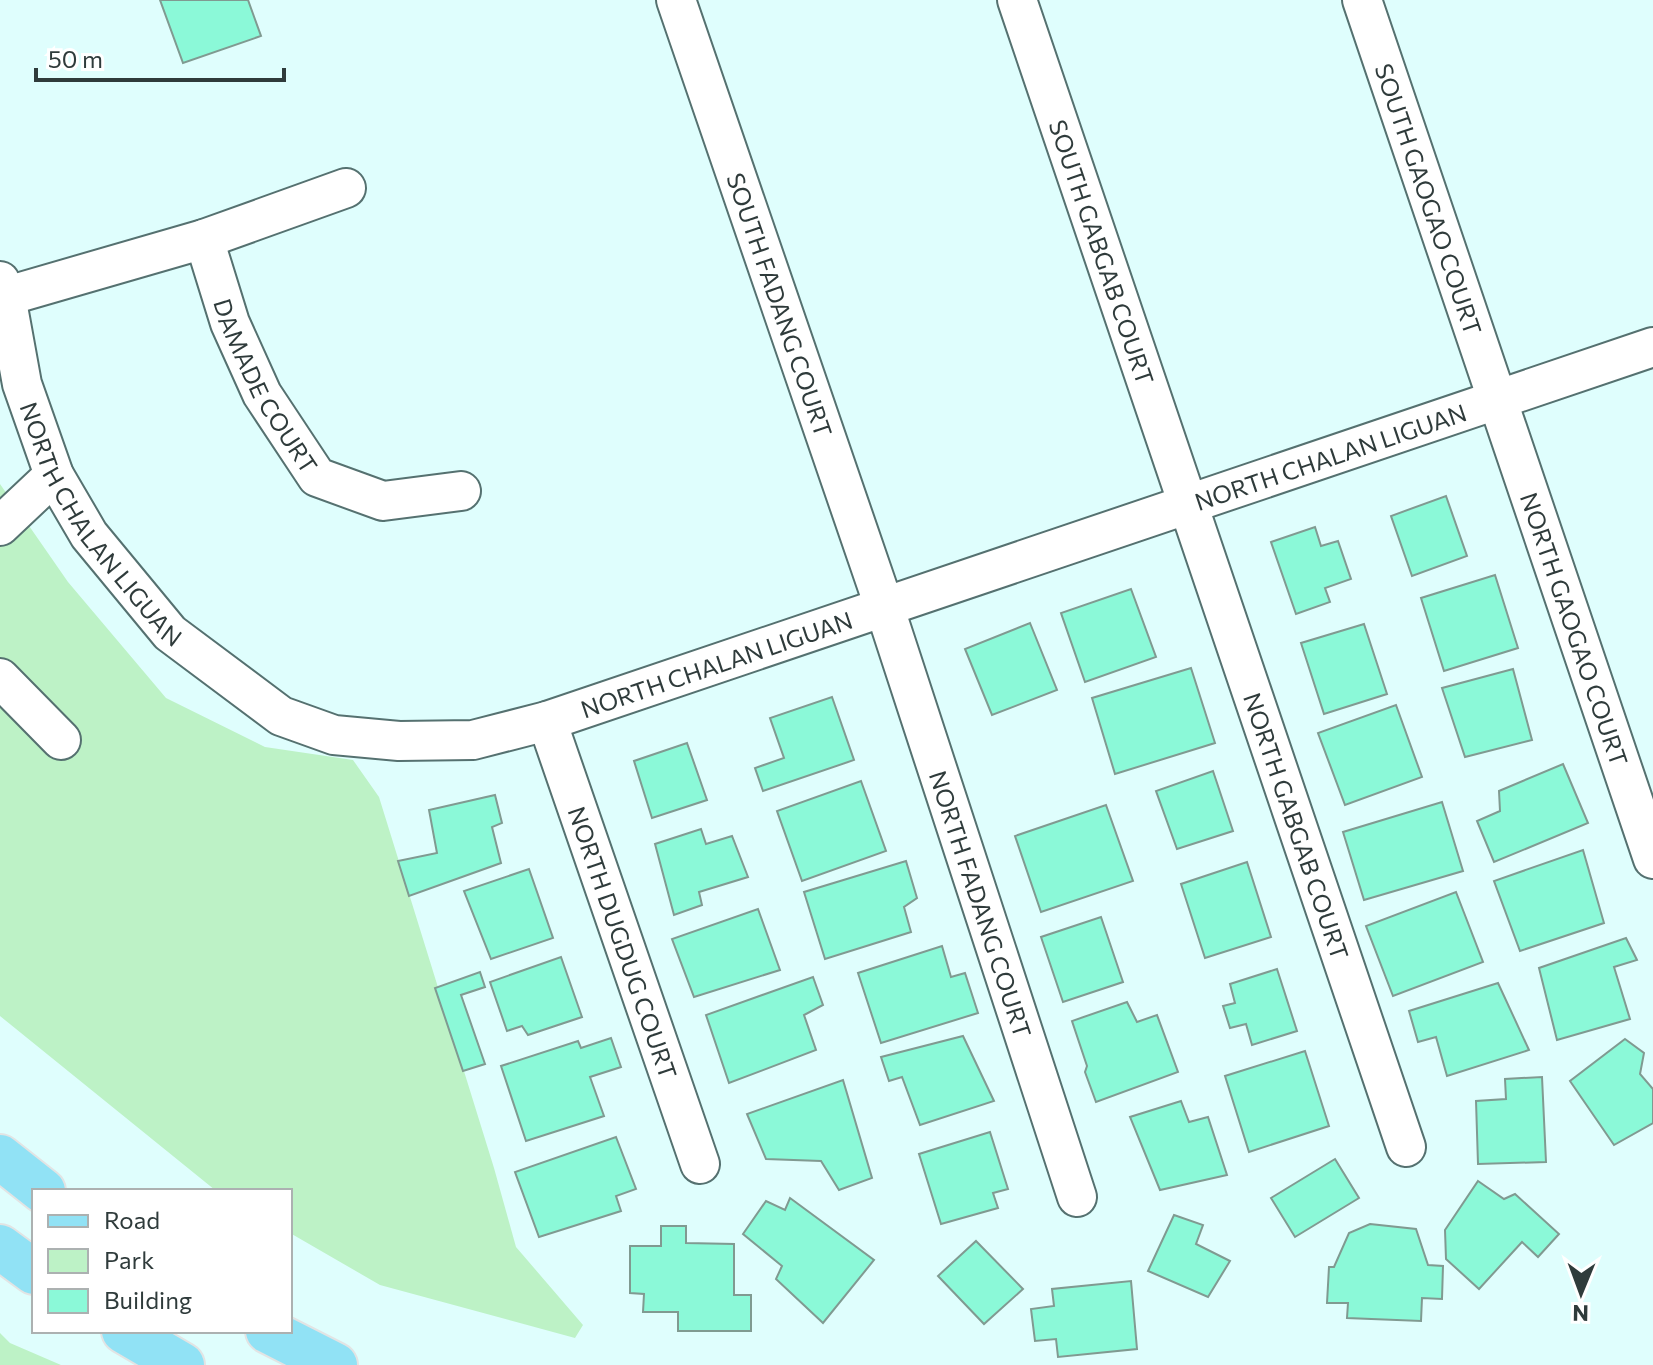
<svg xmlns="http://www.w3.org/2000/svg" width="1653" height="1365" font-family="Commissioner,sans-serif">
	<style>
		.green { fill: #bdf2c6 }
		.building { fill: #8bf9d8; stroke: #809a91; stroke-width: 2 }
		.lines { fill: none; stroke-linecap: round; stroke-linejoin: round }
		.minor-casing { stroke: #557170; stroke-width: 42 }
		.major-casing { stroke: #e2e4e4; stroke-width: 48 }
		.minor { stroke: #fff; stroke-width: 38 }
		.major { stroke: #91e2f5; stroke-width: 44 }
		.labels { text-anchor: middle; dominant-baseline: central; stroke-width: 6; stroke-linejoin: round; paint-order: stroke }
		.street-label { font-size: 24px; fill: #2f3b3b; stroke: #fff }
	</style>
	<rect width="100%" height="100%" fill="#dffefd"/>
	<g class="green">
		<polygon points="0,484 68,582 166,698 265,747 353,760 379,797 494,1168 516,1247 583,1325 575,1338 380,1285 290,1233 290,1191 215,1190 0,1016"/>
		<polygon points="0,1333 10,1343 61,1365 0,1365"/>
	</g>
	<g class="building">
		<polygon points="160,0 248,0 261,36 183,63"/>
		<polygon points="1446,496 1467,556 1412,576 1391,516"/>
		<polygon points="1315,527 1321,546 1338,541 1351,579 1325,588 1330,602 1296,614 1271,542"/>
		<polygon points="1495,575 1518,648 1444,671 1421,598"/>
		<polygon points="1131,589 1156,657 1085,682 1061,613"/>
		<polygon points="1030,623 1057,690 992,715 965,649"/>
		<polygon points="1364,624 1387,694 1324,714 1301,643"/>
		<polygon points="1191,668 1215,743 1115,774 1092,698"/>
		<polygon points="1513,669 1532,740 1465,757 1442,688"/>
		<polygon points="832,697 854,760 763,791 755,768 784,758 770,718"/>
		<polygon points="1396,705 1422,777 1345,805 1318,733"/>
		<polygon points="687,743 707,800 652,818 634,761"/>
		<polygon points="1563,764 1588,823 1494,862 1477,821 1500,811 1499,791"/>
		<polygon points="1213,771 1233,831 1177,849 1156,791"/>
		<polygon points="861,781 886,851 802,881 777,811"/>
		<polygon points="495,795 502,823 492,827 501,863 409,896 398,861 437,853 429,810"/>
		<polygon points="1442,802 1463,871 1364,900 1343,832"/>
		<polygon points="1106,805 1133,881 1041,912 1015,836"/>
		<polygon points="701,829 706,844 732,836 748,877 699,892 702,905 674,915 655,844"/>
		<polygon points="1583,850 1604,923 1520,951 1494,881"/>
		<polygon points="906,861 917,898 904,907 911,932 825,959 804,892"/>
		<polygon points="1247,862 1271,937 1205,958 1181,884"/>
		<polygon points="529,869 553,938 491,959 464,891"/>
		<polygon points="1456,892 1483,962 1393,996 1366,926"/>
		<polygon points="758,909 780,970 694,997 672,939"/>
		<polygon points="1101,917 1123,982 1063,1002 1041,937"/>
		<polygon points="1626,938 1637,960 1614,967 1630,1019 1557,1040 1539,968"/>
		<polygon points="942,946 951,977 965,973 978,1013 881,1043 858,973"/>
		<polygon points="561,957 582,1017 528,1035 522,1026 507,1031 490,982"/>
		<polygon points="1277,969 1297,1031 1252,1045 1246,1024 1230,1028 1223,1006 1235,1003 1230,984"/>
		<polygon points="480,972 485,987 461,995 485,1064 463,1071 435,988"/>
		<polygon points="813,977 823,1005 804,1015 816,1050 729,1083 706,1015"/>
		<polygon points="1498,983 1529,1050 1447,1076 1436,1037 1418,1042 1409,1011"/>
		<polygon points="1127,1002 1137,1022 1157,1015 1178,1072 1096,1102 1085,1072 1087,1066 1072,1021"/>
		<polygon points="963,1036 994,1101 920,1125 902,1077 889,1081 881,1057"/>
		<polygon points="611,1038 621,1067 590,1077 604,1116 526,1141 501,1066 578,1041 581,1048"/>
		<polygon points="1625,1039 1644,1053 1640,1074 1653,1089 1653,1123 1614,1145 1570,1081"/>
		<polygon points="1305,1051 1329,1126 1249,1152 1225,1076"/>
		<polygon points="1542,1077 1546,1162 1478,1164 1476,1101 1506,1099 1505,1079"/>
		<polygon points="843,1080 872,1178 839,1190 821,1161 766,1159 747,1114"/>
		<polygon points="1181,1101 1189,1122 1208,1117 1227,1175 1160,1190 1130,1117"/>
		<polygon points="990,1132 1008,1189 993,1193 998,1208 941,1224 919,1154"/>
		<polygon points="616,1137 636,1189 616,1196 621,1211 539,1237 515,1172"/>
		<polygon points="1335,1159 1359,1198 1295,1237 1271,1198"/>
		<polygon points="1478,1181 1504,1199 1515,1194 1559,1234 1538,1257 1522,1242 1479,1289 1446,1259 1445,1230"/>
		<polygon points="790,1198 874,1260 823,1323 776,1279 782,1266 743,1234 766,1201 785,1210"/>
		<polygon points="1174,1215 1203,1225 1196,1244 1230,1261 1208,1297 1148,1271"/>
		<polygon points="1370,1224 1416,1229 1428,1265 1443,1266 1442,1299 1422,1298 1421,1321 1347,1318 1348,1303 1327,1303 1329,1267 1334,1267 1349,1233"/>
		<polygon points="661,1226 686,1226 686,1243 734,1244 734,1295 751,1295 751,1331 678,1331 678,1312 643,1312 644,1294 630,1293 630,1246 661,1246"/>
		<polygon points="976,1241 1023,1289 984,1324 938,1276"/>
		<polygon points="1131,1281 1137,1349 1058,1357 1056,1339 1035,1341 1031,1309 1054,1306 1052,1289"/>
	</g>
	<g class="lines">
		<g class="minor-casing">
			<g id="minor">
				<path id="s1" d="M676,0L885,609L1077,1197"/>
				<path id="s2" d="M1017,0L1406,1147"/>
				<path id="s3" d="M1362,0L1653,859"/>
				<path id="s4" d="M204,239L230,323L262,394L317,477L383,501L461,491"/>
				<path id="s5" d="M0,281L6,296L22,384L54,475L89,535L170,633L281,716L334,735L399,741L473,740L547,721L1653,347"/>
				<polyline points="0,298 204,239 346,188"/>
				<polyline points="0,526 54,475"/>
				<polyline points="0,678 61,740"/>
				<path id="s6" d="M547,721L700,1164"/>
			</g>
		</g>
		<g class="major-casing">
			<g id="major">
				<polyline points="0,1157 43,1191"/>
				<polyline points="0,1247 34,1272"/>
				<polyline points="124,1331 182,1365"/>
				<polyline points="268,1331 335,1365"/>
			</g>
		</g>
		<use href="#minor" class="minor"/>
		<use href="#major" class="major"/>
	</g>
	<g class="labels">
		<g class="street-label">
			<text stroke="none"><textPath href="#s3" startOffset="210">SOUTH GAOGAO COURT</textPath></text>
			<text stroke="none"><textPath href="#s2" startOffset="266">SOUTH GABGAB COURT</textPath></text>
			<text stroke="none"><textPath href="#s1" startOffset="322">SOUTH FADANG COURT</textPath></text>
			<text stroke="none"><textPath href="#s4" startOffset="160">DAMADE COURT</textPath></text>
			<text stroke="none"><textPath href="#s5" startOffset="1636">NORTH CHALAN LIGUAN</textPath></text>
			<text stroke="none"><textPath href="#s5" startOffset="268">NORTH CHALAN LIGUAN</textPath></text>
			<text stroke="none"><textPath href="#s3" startOffset="664">NORTH GAOGAO COURT</textPath></text>
			<text stroke="none"><textPath href="#s5" startOffset="988">NORTH CHALAN LIGUAN</textPath></text>
			<text stroke="none"><textPath href="#s2" startOffset="872">NORTH GABGAB COURT</textPath></text>
			<text stroke="none"><textPath href="#s1" startOffset="954">NORTH FADANG COURT</textPath></text>
			<text stroke="none"><textPath href="#s6" startOffset="234">NORTH DUGDUG COURT</textPath></text>
		</g>
	</g>
	<rect x="32" y="1189" width="260" height="144" fill="#ffffff" stroke="#acb1b1" stroke-width="2"/>
	<rect x="48" y="1215" width="40" height="12" fill="#91e2f5" stroke="#acb1b1" stroke-width="2"/>
	<text x="104" y="1229" font-size="24" fill="#2f3b3b">Road</text>
	<rect x="48" y="1249" width="40" height="24" fill="#bdf2c6" stroke="#acb1b1" stroke-width="2"/>
	<text x="104" y="1269" font-size="24" fill="#2f3b3b">Park</text>
	<rect x="48" y="1289" width="40" height="24" fill="#8bf9d8" stroke="#acb1b1" stroke-width="2"/>
	<text x="104" y="1309" font-size="24" fill="#2f3b3b">Building</text>
	<g transform="translate(1581 1293) rotate(181)" stroke="#ffffff" stroke-width="6" paint-order="stroke">
	<path d="M0-6L14 30L0 20L-14 30Z" fill="#2f3b3b"/>
	<text y="-12" font-size="22" font-weight="bold" text-anchor="middle" fill="#2f3b3b">N</text>
	</g>
	<path d="M36 68v12h248v-12" fill="none" stroke="#2f3b3b" stroke-width="4"/>
	<text x="48" y="68" font-size="24" fill="#2f3b3b" stroke="#ffffff" stroke-width="6" paint-order="stroke">50 m</text>
</svg>
